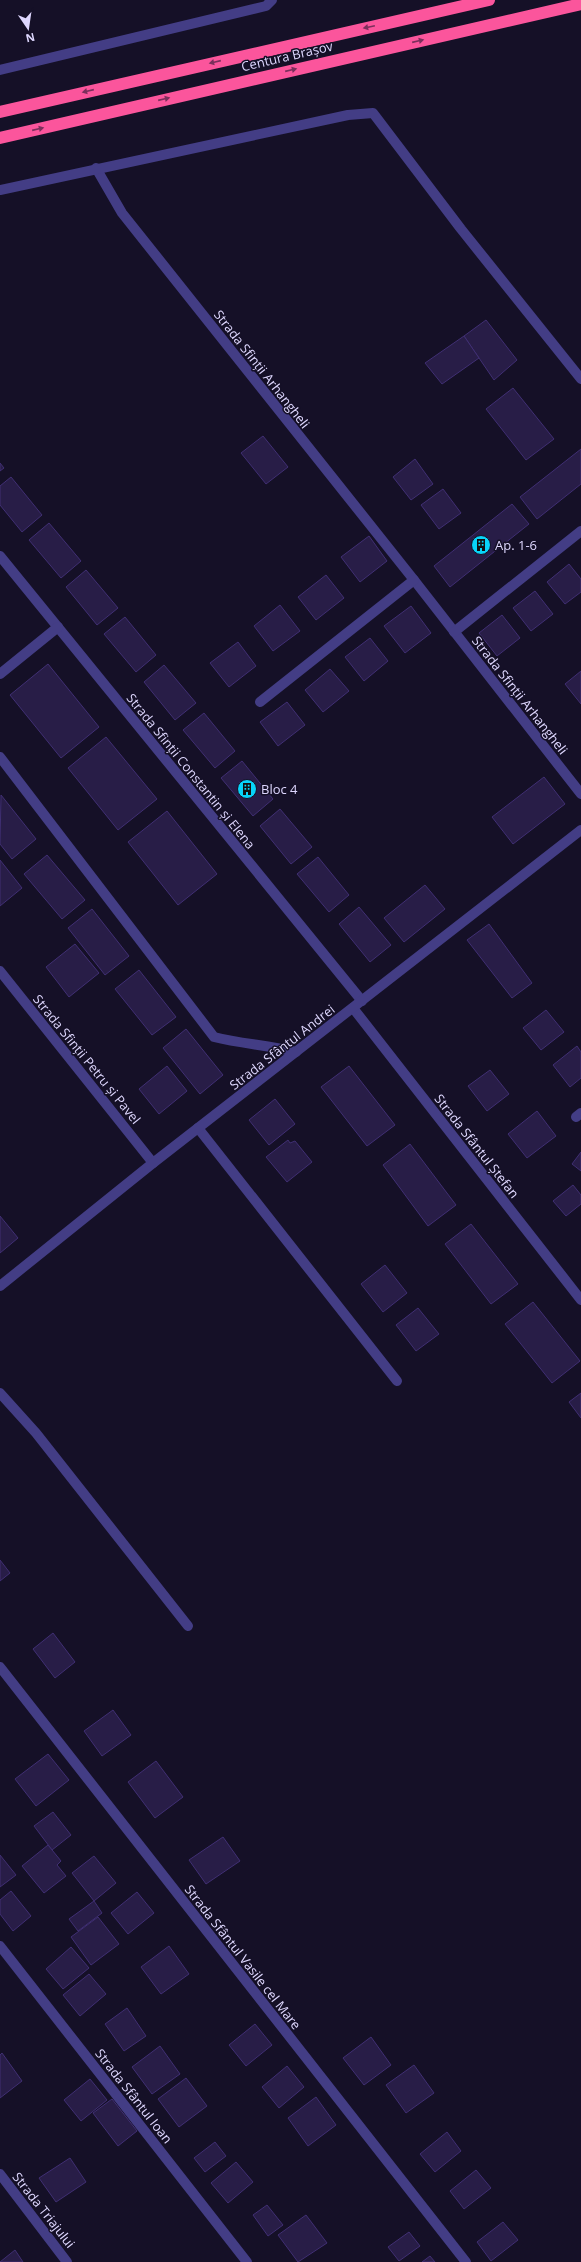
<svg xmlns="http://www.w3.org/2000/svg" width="581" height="2262" font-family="'Open Sans',sans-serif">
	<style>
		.building { fill: #281d47; stroke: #402f73 }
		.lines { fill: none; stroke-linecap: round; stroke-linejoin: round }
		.street { stroke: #433d85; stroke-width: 10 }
		.highway { stroke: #fb559c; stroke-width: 12 }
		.oneway { fill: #7c2f5c }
		.labels { text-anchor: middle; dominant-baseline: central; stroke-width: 3; stroke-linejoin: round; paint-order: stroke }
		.street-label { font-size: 13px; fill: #ded7fe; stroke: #151027 }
		.poi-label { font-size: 13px; fill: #ded7fe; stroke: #151027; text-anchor: start }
	</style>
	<rect width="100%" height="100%" fill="#151027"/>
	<g class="building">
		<polygon points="486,320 517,360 494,380 464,336"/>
		<polygon points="464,336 479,358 442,384 425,363"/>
		<polygon points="513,388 554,439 526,460 486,409"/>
		<polygon points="263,436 288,467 266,484 241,453"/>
		<polygon points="581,449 581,484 537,519 520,497"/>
		<polygon points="415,459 433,484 411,500 393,477"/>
		<polygon points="0,463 4,468 0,471"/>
		<polygon points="11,477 42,515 22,532 0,505 0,486"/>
		<polygon points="443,489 461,513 439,529 421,505"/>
		<polygon points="512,504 529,524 450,587 434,566"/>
		<polygon points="49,523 81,561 61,578 29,540"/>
		<polygon points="369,536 387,561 360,582 341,557"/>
		<polygon points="569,564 581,579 581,592 565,604 547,582"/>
		<polygon points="86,570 118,608 97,625 66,587"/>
		<polygon points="326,575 344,598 316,620 298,597"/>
		<polygon points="535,591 553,614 531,631 513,608"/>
		<polygon points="280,605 300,631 273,651 254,626"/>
		<polygon points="411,606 431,633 405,653 384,626"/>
		<polygon points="502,615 520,638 497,656 479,633"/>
		<polygon points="125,617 156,655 136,672 104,634"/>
		<polygon points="370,638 388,661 364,681 345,657"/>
		<polygon points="238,642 256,666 229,687 210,663"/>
		<polygon points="48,664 99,727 61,758 10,695"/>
		<polygon points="164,665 196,703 175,720 144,682"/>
		<polygon points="330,669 349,691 323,712 305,690"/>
		<polygon points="581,671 581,704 565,684"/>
		<polygon points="287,702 305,725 278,746 260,722"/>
		<polygon points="204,713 235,751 215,768 183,730"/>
		<polygon points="106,737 157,799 118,830 68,768"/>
		<polygon points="242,761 273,799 253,816 221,778"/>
		<polygon points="544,777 565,804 513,844 492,817"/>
		<polygon points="1,795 36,839 12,859 0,844"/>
		<polygon points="280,809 312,847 291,864 260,826"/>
		<polygon points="167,811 217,874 178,905 128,842"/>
		<polygon points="47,855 85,900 62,919 24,874"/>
		<polygon points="318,857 349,895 329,912 297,874"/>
		<polygon points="0,860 22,888 0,906"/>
		<polygon points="425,885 445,909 404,942 384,918"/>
		<polygon points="359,907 391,945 370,962 339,924"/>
		<polygon points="92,909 129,956 105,975 68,928"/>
		<polygon points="489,924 532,983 512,998 467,940"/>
		<polygon points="75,944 99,973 69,997 46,967"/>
		<polygon points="139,970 176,1017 152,1035 115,989"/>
		<polygon points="546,1010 564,1032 541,1050 523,1028"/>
		<polygon points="186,1029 223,1075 200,1094 163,1048"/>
		<polygon points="577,1046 581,1052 581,1078 570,1087 553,1065"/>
		<polygon points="167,1066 187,1091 159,1114 139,1089"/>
		<polygon points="349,1066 395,1125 367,1146 321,1087"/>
		<polygon points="490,1070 509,1094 487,1111 468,1086"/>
		<polygon points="275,1099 295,1124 269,1145 249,1120"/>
		<polygon points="537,1111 556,1136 527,1158 508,1134"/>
		<polygon points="288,1140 290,1143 295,1141 312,1162 287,1182 266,1157"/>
		<polygon points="410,1144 456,1205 428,1226 383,1165"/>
		<polygon points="581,1152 581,1171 572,1164"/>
		<polygon points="573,1185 581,1195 581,1204 566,1216 553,1201"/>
		<polygon points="0,1216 18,1238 0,1253"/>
		<polygon points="471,1224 518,1284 491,1304 445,1244"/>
		<polygon points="385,1265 407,1293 383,1312 361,1284"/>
		<polygon points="533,1302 580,1361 552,1383 505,1324"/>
		<polygon points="418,1308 439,1334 416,1351 396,1325"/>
		<polygon points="581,1393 581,1418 569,1402"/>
		<polygon points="0,1560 10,1573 0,1581"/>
		<polygon points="53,1633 75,1662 55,1678 33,1649"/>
		<polygon points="113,1710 131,1735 102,1756 84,1731"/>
		<polygon points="48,1754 69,1780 36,1806 15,1779"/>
		<polygon points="156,1761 183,1797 155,1818 128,1782"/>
		<polygon points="53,1812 71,1835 52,1850 34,1826"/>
		<polygon points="223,1837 240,1861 206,1884 189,1860"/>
		<polygon points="48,1845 61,1861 57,1865 66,1876 44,1893 22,1866"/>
		<polygon points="0,1855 16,1875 0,1887"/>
		<polygon points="94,1856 116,1883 94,1901 72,1873"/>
		<polygon points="11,1891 31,1916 13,1931 0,1914 0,1900"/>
		<polygon points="137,1892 154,1913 128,1934 111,1913"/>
		<polygon points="94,1901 102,1913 78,1931 69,1919"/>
		<polygon points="98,1917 119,1944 91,1965 71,1937"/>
		<polygon points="169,1946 189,1974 161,1994 141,1967"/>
		<polygon points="71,1947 89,1968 63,1989 46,1969"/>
		<polygon points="89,1974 106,1994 80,2016 63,1995"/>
		<polygon points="127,2008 146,2036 124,2051 105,2024"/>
		<polygon points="255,2024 272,2045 246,2066 229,2045"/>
		<polygon points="371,2037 391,2065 364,2085 343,2058"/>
		<polygon points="160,2046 180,2074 152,2094 132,2067"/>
		<polygon points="2,2053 22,2081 0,2098 0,2055"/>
		<polygon points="414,2065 434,2093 406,2113 386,2085"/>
		<polygon points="287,2066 304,2087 279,2108 262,2087"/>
		<polygon points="186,2078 207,2106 179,2127 158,2099"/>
		<polygon points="90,2079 107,2100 81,2121 64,2100"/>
		<polygon points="316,2097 336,2125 308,2146 288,2118"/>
		<polygon points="112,2099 137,2131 118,2146 93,2113"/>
		<polygon points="447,2132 461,2151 435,2172 420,2154"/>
		<polygon points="215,2142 226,2156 205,2172 194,2158"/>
		<polygon points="70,2158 86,2182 56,2202 39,2178"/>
		<polygon points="236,2162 253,2182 228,2203 211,2183"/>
		<polygon points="476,2170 491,2188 464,2209 450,2191"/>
		<polygon points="267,2205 283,2225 268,2236 253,2215"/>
		<polygon points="306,2215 327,2243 298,2262 278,2235"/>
		<polygon points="503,2222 518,2240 491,2261 477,2242"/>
		<polygon points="409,2232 420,2246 399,2261 388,2247"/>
		<polygon points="15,2250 23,2262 0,2262"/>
		<polygon points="430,2256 435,2262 422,2262"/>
	</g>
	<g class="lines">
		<g class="street">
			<polyline points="0,70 266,6 272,0"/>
			<polyline points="96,168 122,213 414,580 581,794"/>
			<polyline points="0,190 348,115 373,113 461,229 581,379"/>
			<polyline points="0,556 362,1001"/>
			<polyline points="454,632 581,531"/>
			<polyline points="0,674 58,627"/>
			<polyline points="260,702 414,580"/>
			<path d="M0,757L214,1037C241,1044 269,1045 296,1052"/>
			<polyline points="0,971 153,1163"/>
			<polyline points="353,1008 581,1300"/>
			<polyline points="576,1117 581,1113"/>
			<polyline points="198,1128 397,1381"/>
			<polyline points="0,1286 153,1163 581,830"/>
			<polyline points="0,1393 36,1433 188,1626"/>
			<polyline points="0,1667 466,2262"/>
			<polyline points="0,1946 247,2262"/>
			<polyline points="0,2174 67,2262"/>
		</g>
		<g class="highway">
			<polyline points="0,112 489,0"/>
			<polyline points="0,138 581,4"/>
		</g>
	</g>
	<defs><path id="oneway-solid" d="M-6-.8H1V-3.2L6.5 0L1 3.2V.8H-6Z"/></defs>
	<g class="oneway">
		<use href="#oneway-solid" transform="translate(369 27) rotate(168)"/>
		<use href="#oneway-solid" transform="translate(418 41) rotate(-13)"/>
		<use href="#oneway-solid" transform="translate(215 62) rotate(167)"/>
		<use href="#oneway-solid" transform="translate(291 70) rotate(-13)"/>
		<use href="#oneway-solid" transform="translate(88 91) rotate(167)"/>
		<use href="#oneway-solid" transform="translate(164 99) rotate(-13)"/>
		<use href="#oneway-solid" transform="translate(38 129) rotate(-13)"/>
	</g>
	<defs>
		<g id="building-disc" transform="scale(1)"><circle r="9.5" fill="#08d4f9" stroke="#151027"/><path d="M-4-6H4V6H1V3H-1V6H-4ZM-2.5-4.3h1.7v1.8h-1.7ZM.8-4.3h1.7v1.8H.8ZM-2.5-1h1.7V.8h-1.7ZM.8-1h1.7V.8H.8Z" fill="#111"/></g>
	</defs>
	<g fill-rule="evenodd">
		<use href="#building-disc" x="481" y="545"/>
		<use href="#building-disc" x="247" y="789"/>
	</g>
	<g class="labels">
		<g class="street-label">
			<text transform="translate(287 56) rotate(-13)">Centura Brașov</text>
			<text transform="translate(262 369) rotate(52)">Strada Sfinții Arhangheli</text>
			<text transform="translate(520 695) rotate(52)">Strada Sfinții Arhangheli</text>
			<text transform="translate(191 771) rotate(51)">Strada Sfinții Constantin și Elena</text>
			<text transform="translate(282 1047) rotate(-38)">Strada Sfântul Andrei</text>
			<text transform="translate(87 1059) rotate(51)">Strada Sfinții Petru și Pavel</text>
			<text transform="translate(477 1146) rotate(52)">Strada Sfântul Ștefan</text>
			<text transform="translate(243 1957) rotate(52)">Strada Sfântul Vasile cel Mare</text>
			<text transform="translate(134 2096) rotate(52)">Strada Sfântul Ioan</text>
			<text transform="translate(44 2210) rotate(52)">Strada Triajului</text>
		</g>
		<g class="poi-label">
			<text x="495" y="545">Ap. 1-6</text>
			<text x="261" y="789">Bloc 4</text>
		</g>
	</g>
	<g transform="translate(28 28) rotate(167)" stroke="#151027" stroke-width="3" paint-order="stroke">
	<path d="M0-3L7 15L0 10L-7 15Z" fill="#ded7fe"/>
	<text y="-6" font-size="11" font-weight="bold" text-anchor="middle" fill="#ded7fe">N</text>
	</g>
</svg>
